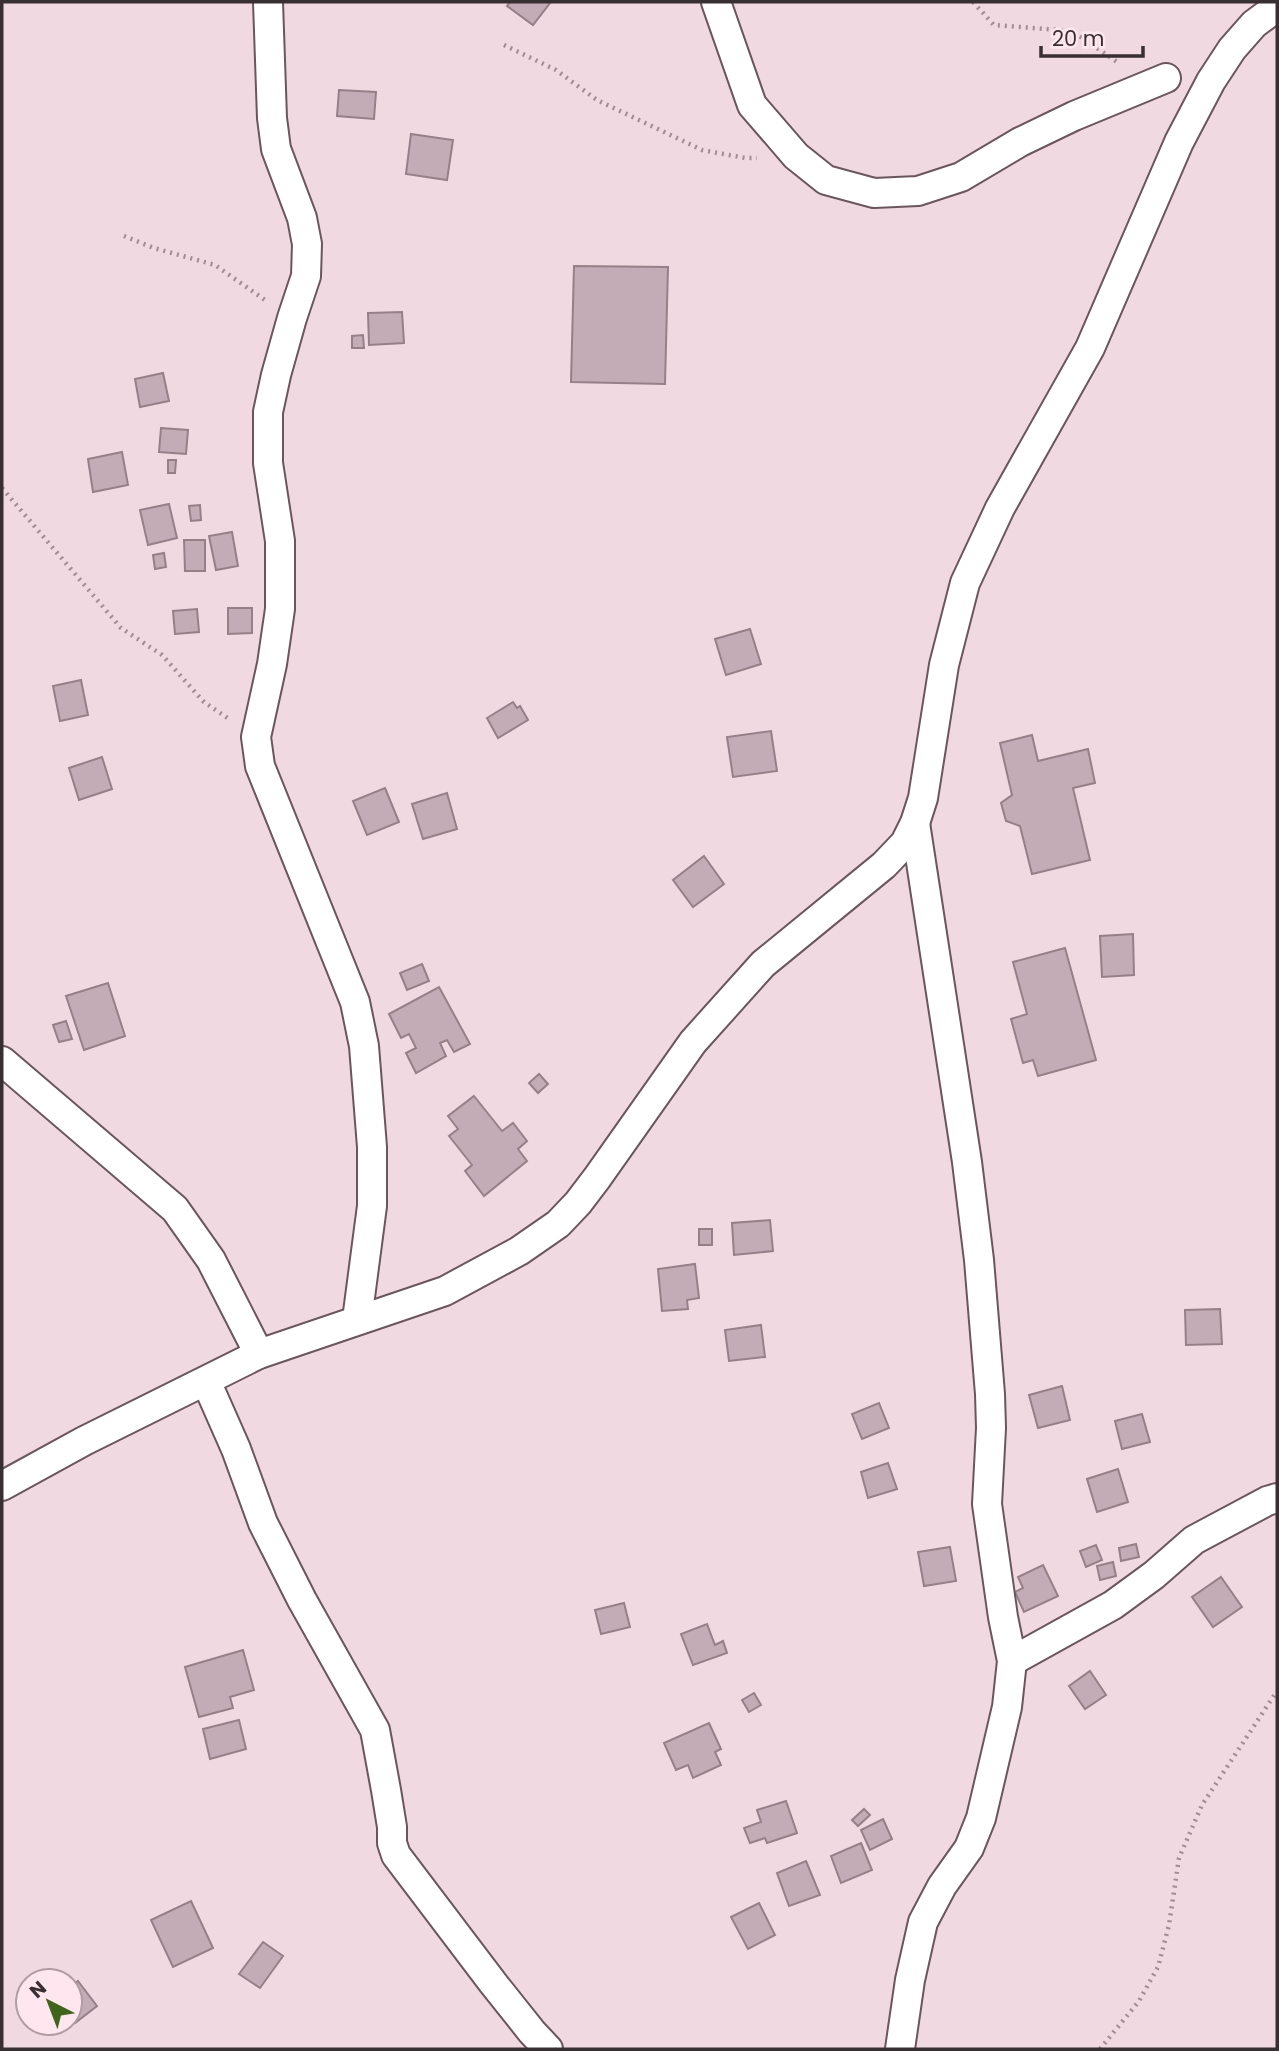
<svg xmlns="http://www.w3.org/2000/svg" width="1279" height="2051" font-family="Poppins,sans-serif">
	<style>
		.building { fill: #c4acb6; stroke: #968088; stroke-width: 2 }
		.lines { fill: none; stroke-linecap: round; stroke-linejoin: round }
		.street-casing { stroke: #6b565e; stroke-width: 32 }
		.path { stroke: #9f8d94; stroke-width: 4.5; stroke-dasharray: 2 5; stroke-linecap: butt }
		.street { stroke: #fff; stroke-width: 28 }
	</style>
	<rect width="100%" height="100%" fill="#f1d9e2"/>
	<g class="building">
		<polygon points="510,2 549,2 550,3 533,25 507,6"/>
		<polygon points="339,90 376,92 374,119 337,116"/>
		<polygon points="411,134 453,140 447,180 406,174"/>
		<polygon points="574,266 668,267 665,384 571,382"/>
		<polygon points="402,312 404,343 369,345 368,313"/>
		<polygon points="363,335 364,348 352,348 352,336"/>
		<polygon points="163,373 169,401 140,407 135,379"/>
		<polygon points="161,428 188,430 186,454 159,452"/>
		<polygon points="122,452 128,485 93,492 88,459"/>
		<polygon points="168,460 176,460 175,473 168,473"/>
		<polygon points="169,504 177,538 148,545 140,510"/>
		<polygon points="200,505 201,520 191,521 189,506"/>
		<polygon points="232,532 238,566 216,570 209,536"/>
		<polygon points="184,540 205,540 205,571 185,571"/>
		<polygon points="164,553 166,567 155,569 153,555"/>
		<polygon points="228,608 252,608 252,633 228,634"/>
		<polygon points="197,609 199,632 175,634 173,611"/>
		<polygon points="750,629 761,664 726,675 715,639"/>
		<polygon points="81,680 88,715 60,721 53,686"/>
		<polygon points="513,702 517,708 520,706 528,720 498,738 487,718"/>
		<polygon points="771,731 777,771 733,777 727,737"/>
		<polygon points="1032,735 1038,761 1088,749 1095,783 1073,788 1090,860 1032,874 1020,826 1006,821 1001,803 1012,795 1000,743"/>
		<polygon points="102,757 112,789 79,800 69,768"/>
		<polygon points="385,788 399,822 367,835 353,801"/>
		<polygon points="447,793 457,829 423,839 412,804"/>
		<polygon points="704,856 724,884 693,907 673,880"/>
		<polygon points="1133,934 1134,975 1102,977 1100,936"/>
		<polygon points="1065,948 1096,1060 1038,1076 1033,1060 1023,1063 1011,1019 1027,1014 1013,962"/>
		<polygon points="422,964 429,981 407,990 400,973"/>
		<polygon points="108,983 125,1036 84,1050 66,996"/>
		<polygon points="439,987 470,1044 454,1052 447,1040 440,1043 446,1056 416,1073 406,1053 416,1048 409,1034 401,1038 389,1014"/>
		<polygon points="66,1021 72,1039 59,1042 53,1025"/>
		<polygon points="539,1074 548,1084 538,1093 529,1083"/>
		<polygon points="474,1096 502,1131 513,1123 527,1141 518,1149 527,1161 484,1196 465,1171 472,1165 449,1136 458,1129 448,1116"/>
		<polygon points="770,1220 773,1251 734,1255 732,1223"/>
		<rect x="699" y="1229" width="13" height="16"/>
		<polygon points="695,1264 699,1298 687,1300 688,1309 662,1311 658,1269"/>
		<polygon points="1220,1309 1222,1344 1186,1345 1185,1310"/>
		<polygon points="761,1325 765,1357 729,1361 725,1330"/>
		<polygon points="1062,1386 1070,1420 1038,1428 1029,1395"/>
		<polygon points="879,1403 889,1428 862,1439 852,1414"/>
		<polygon points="1142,1414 1150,1442 1122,1449 1115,1421"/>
		<polygon points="888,1463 897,1489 868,1498 861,1472"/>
		<polygon points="1118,1469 1128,1502 1097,1512 1087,1479"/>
		<polygon points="1136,1544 1139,1557 1121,1561 1119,1548"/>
		<polygon points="1096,1545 1102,1560 1086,1567 1080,1551"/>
		<polygon points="950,1547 956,1581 924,1586 918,1552"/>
		<polygon points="1113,1562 1116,1576 1100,1580 1097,1566"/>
		<polygon points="1043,1565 1058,1596 1024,1612 1015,1592 1023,1588 1018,1577"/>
		<polygon points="1221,1577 1242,1607 1213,1627 1192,1597"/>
		<polygon points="624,1603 630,1627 601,1634 595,1610"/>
		<polygon points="707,1624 715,1645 723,1641 727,1653 693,1665 681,1634"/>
		<polygon points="243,1650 254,1690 230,1697 233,1708 199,1717 185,1667"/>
		<polygon points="1090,1671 1106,1695 1085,1709 1069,1686"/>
		<polygon points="754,1693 761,1705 749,1712 742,1700"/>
		<polygon points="239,1720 246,1749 210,1759 203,1729"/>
		<polygon points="709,1723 721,1749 715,1752 721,1765 693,1778 688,1765 676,1770 664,1743"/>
		<polygon points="786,1801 797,1833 767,1843 765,1838 750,1843 744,1828 761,1822 757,1810"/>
		<polygon points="864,1809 870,1815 858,1826 852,1820"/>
		<polygon points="883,1819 892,1839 870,1850 861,1830"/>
		<polygon points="861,1843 872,1870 841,1883 831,1856"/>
		<polygon points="806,1861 820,1895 789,1906 777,1873"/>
		<polygon points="191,1901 213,1948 173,1967 151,1920"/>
		<polygon points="759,1903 775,1935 748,1949 731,1917"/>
		<polygon points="263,1942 283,1956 260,1988 239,1974"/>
		<polygon points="78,1981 97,2006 75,2023 70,2016 70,1987"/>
	</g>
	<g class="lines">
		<g class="street-casing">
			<g id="street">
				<polyline points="268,2 272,118 276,149 302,218 307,244 306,276 292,318 276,375 268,412 268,463 280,541 280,609 272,664 256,737 260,766 355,1002 364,1046 372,1147 372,1206 357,1320"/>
				<polyline points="716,2 752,105 796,156 826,180 874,193 918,191 961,177 1020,142 1074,116 1166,78"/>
				<polyline points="2,1061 175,1209 211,1260 259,1354"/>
				<polyline points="206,1381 236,1449 263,1523 302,1600 375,1730 386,1790 392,1827 392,1843 396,1855 493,1983 532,2032 548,2049"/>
				<polyline points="2,1486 84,1441 259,1354 445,1291 519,1251 558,1224 578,1203 597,1178 693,1042 763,964 884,865 905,843 915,823 923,798 944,665 965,583 1000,508 1090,348 1179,142 1211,81 1232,49 1254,24 1277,7"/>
				<polyline points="1012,1661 1113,1605 1154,1575 1194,1540 1267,1501 1277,1498"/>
				<polyline points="900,2049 910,1980 923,1922 942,1886 969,1848 981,1818 1007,1707 1012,1661 1003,1617 987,1504 991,1428 990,1394 979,1260 967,1162 915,823"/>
			</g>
		</g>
		<g class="path">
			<polyline points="973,2 994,25 1072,31 1120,64"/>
			<polyline points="504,45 556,70 597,100 702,150 745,158 757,158"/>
			<polyline points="124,236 154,248 215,265 265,300"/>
			<polyline points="2,488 121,628 162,655 204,702 229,719"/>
			<polyline points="1100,2049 1139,2001 1158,1967 1169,1925 1179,1858 1202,1805 1277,1691"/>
		</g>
		<use href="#street" class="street"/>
	</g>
	<rect width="1279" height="2051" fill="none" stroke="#382f32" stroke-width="7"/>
	<g transform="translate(49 2002) rotate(318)"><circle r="33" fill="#ffe6ef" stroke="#af9da3" stroke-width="2"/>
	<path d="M0-5L12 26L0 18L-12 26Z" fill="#41641d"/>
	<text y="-10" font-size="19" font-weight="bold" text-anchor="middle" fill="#382f32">N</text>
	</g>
	<path d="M1041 46v10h102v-10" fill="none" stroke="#382f32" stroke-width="3.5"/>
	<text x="1052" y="46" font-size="21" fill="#382f32" stroke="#ffe6ef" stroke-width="5" paint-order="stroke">20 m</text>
</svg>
